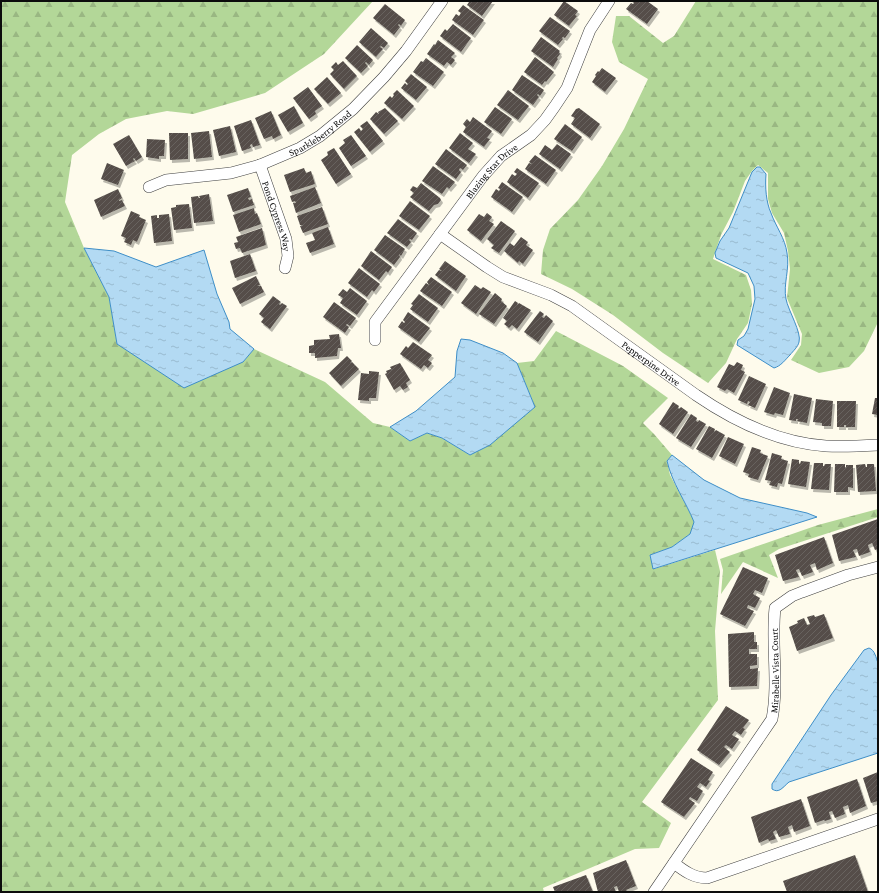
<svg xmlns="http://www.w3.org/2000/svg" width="879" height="893" font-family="'Crimson Pro',serif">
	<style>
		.forest { fill: url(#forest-firs) }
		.water { fill: url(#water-ripples); stroke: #3e8ec7 }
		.building { fill: url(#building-hatch); filter: url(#shadow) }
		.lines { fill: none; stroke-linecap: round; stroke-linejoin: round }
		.minor-casing { stroke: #3f3f3f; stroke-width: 12 }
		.minor { stroke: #fff; stroke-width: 11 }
		.labels { text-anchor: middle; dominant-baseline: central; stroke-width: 4; stroke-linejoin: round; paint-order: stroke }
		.street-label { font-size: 10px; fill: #0c0c0c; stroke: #fff }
	</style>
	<defs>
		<pattern id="forest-firs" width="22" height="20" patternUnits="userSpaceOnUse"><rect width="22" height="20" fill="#b3d798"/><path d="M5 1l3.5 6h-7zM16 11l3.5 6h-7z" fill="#99b782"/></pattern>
		<pattern id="water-ripples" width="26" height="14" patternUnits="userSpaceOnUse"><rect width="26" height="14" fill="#b3daf3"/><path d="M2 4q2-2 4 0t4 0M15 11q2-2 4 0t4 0" fill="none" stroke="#99bacf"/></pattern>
		<pattern id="building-hatch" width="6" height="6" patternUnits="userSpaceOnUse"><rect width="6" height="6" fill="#544e49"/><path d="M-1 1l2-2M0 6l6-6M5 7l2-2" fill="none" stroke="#68635f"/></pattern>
		<filter id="shadow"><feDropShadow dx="2" dy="3" stdDeviation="0" flood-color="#0004"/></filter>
	</defs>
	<rect width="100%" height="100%" fill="#fefbec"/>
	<g class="forest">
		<polygon points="1,1 373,1 324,54 265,93 193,114 167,111 126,119 99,134 72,155 65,202 84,248 109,297 117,344 243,362 254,349 325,382 373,423 390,427 410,441 427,433 442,438 470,455 535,407 517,363 534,361 556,331 623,366 668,398 643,423 654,434 672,455 667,461 670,475 695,522 690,534 672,547 650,555 654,569 715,550 720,571 715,631 718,700 642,802 671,823 659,848 635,849 543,888 544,892 1,892"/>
		<polygon points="696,1 878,1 878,322 864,351 849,367 819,373 791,360 801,345 802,334 787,298 790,269 788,251 784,233 772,213 768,199 768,173 758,165 752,171 745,181 733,212 721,235 713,259 746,275 751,290 752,304 748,323 737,339 726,363 708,383 663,353 613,315 572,289 541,274 543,250 550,229 578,200 602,166 624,129 648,79 619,62 612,42 616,16 629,16 663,43 674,36"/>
		<polygon points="878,509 878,517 779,549 769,555 778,578 743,562 721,594 723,570 720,559 818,525"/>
	</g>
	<g class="water">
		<path d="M757,167H760L766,174C765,187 766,202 771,213C776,227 785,238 787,253C790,269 783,284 786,299C788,310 802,333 799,342C798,347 793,351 790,355C785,360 781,366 774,368L737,345L738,340L744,336L748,329L755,299L754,286L748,273L716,258L715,253L720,241L729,228L752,172Z"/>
		<polygon points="84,248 114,251 156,267 204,250 217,294 229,322 230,329 254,349 243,362 184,388 117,344 109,297"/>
		<polygon points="461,339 470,340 503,353 517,363 535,407 490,445 470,455 442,438 427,433 410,441 390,427 416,411 455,377 457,351"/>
		<path d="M672,455L704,480L740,498L807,513L817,517L653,569L650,555L672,547L690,534L694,522C686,502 672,483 667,461Z"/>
		<path d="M869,648C875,650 876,658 878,663V753L789,782C783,787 779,794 772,789V784L831,695L864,650Z"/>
	</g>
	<g class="building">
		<polygon points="467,1 493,1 482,16 467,5 469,2"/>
		<polygon points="564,1 578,11 575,15 577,16 569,26 554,15"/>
		<polygon points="631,1 647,1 658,9 647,24 626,9 631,3 633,4 634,3"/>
		<polygon points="385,4 405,20 401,26 399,24 398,25 400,27 394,35 373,18"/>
		<polygon points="463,5 484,20 473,35 452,20 456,14 459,16 461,13 458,11"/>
		<polygon points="550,17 570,31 565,38 563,37 562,38 563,39 558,45 539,31"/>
		<polygon points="453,24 471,38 461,52 440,36 445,29 447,31"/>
		<polygon points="371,28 388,43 384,48 381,46 380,47 383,49 376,57 359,42"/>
		<polygon points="541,37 560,51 559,52 560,54 557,58 558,59 553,67 531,51"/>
		<polygon points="438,40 455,53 451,57 455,60 451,65 447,62 444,66 427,54 434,44 435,45"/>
		<polygon points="357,45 373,60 369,65 366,62 365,63 368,66 361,73 345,58"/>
		<polygon points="535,57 554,72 546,82 545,81 542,85 524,72"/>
		<polygon points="426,58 444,72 433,86 413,72 421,61 423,62"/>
		<polygon points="343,61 357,76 344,89 330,74 334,70 331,67 336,62 338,65"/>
		<polygon points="602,68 616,78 605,92 592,82 596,76 595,75 598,71 599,72"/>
		<polygon points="411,74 427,87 416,100 401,88 405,83 407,85 408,84 405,81"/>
		<polygon points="522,75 544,90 540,96 538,94 537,95 539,97 533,105 512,90"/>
		<polygon points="327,77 341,93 328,104 314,89"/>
		<polygon points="308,87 322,106 315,111 316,114 309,119 293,98"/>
		<polygon points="397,90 414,106 402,119 384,103 390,96 392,98 394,95 393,94"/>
		<polygon points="508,90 529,106 518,120 497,105"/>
		<polygon points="294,106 303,123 288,132 278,115"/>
		<polygon points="495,107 512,119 501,134 484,122"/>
		<polygon points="385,108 398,121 384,134 370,119 376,112 379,114 378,112"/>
		<polygon points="579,108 600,124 590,138 571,124 575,118 571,116 576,109"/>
		<polygon points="271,111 281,135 273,139 272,136 264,139 255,118"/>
		<polygon points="473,117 492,131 487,138 490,139 484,147 463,132 466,127 463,124 467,119 470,122"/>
		<polygon points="251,120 260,145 253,147 252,144 250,145 251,148 242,151 234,126"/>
		<polygon points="367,121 383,141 370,152 354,132 359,128 361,131 363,129 360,126"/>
		<polygon points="565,124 582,137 572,151 554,139"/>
		<polygon points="230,126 236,152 219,156 213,130"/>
		<polygon points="209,131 212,157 194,159 191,133"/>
		<polygon points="169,133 188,133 188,159 170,160"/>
		<polygon points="460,133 473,143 468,149 476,154 469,163 449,148"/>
		<polygon points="129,135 142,157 136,161 134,158 133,159 135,161 126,166 113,144"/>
		<polygon points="351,135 366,156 351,166 339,148 345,143 343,140"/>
		<polygon points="147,139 165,140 164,156 159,156 159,159 146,157"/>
		<polygon points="557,144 571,154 560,169 539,154 545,145 552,150"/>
		<polygon points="334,148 351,174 336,184 321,160 328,155 327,152"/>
		<polygon points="446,149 467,165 463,170 460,168 459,170 461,172 456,179 435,164"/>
		<polygon points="535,155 556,170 546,184 525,169 529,163 532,164 529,162"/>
		<polygon points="107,163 124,170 118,185 101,179"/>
		<polygon points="433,166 455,182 449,189 447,187 442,194 422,181"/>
		<polygon points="304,168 306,173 311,171 315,184 290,192 284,175"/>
		<polygon points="517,168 539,183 528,198 507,182 512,174 515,176 517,174 514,172"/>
		<polygon points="502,182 523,197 512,212 491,197 496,189 499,191 500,189 498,188"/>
		<polygon points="421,183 440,198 441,200 438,204 434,205 429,211 410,197 414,193 410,190 413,186 417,188"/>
		<polygon points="315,187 321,203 296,213 293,203 296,203 295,201 292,202 290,196"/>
		<polygon points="248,188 251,197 248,198 249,200 252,199 254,205 233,212 227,195"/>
		<polygon points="118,189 122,198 119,200 119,201 122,200 125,206 101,217 94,200"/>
		<polygon points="209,194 213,221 194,223 191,197 198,196 199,198 200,198 199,196"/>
		<polygon points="410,201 430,216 419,230 399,216"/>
		<polygon points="189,204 192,228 174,230 171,208 176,207 176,205"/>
		<polygon points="322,207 328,224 303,233 300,226 303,225 300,225 297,216"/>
		<polygon points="254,208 255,214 257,213 261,224 239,232 233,215"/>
		<polygon points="131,211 140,215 139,217 146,220 137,242 133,240 131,245 124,242 126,238 121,236"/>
		<polygon points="487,213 492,217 489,221 494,224 481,241 467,230 479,214 484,217"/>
		<polygon points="169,214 172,241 154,243 151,216 157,215 157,218 159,218 159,215"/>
		<polygon points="398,219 417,233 412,240 410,239 409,240 411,242 407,247 387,233"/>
		<polygon points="501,221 515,231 499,253 491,248 494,245 487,239"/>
		<polygon points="328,227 334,244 310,253 306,243 315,240 312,233"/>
		<polygon points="262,228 266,245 242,253 240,248 236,249 234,243 238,242 236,237"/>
		<polygon points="385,235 405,249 401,256 399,254 400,257 394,265 374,250"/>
		<polygon points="521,237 528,242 526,245 533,250 523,264 519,261 518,263 504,251 510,243 514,246"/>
		<polygon points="371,251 392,267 388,273 386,271 379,280 361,266"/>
		<polygon points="250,254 256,271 235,278 230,261"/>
		<polygon points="445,261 466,276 456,291 435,275 439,270 442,271 439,269"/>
		<polygon points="359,268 380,284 374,292 372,290 367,297 348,283"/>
		<polygon points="256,276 260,285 257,286 261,286 264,292 240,304 232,288"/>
		<polygon points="431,277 452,292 442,306 420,291 426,283 429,285 427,282"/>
		<polygon points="475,285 481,289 483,287 491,292 476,314 461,303"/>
		<polygon points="350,288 367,301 357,315 340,303 343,298 338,295 343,289 347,292"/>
		<polygon points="495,293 502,299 501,301 507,306 494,324 479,314"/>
		<polygon points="419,294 438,308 428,322 410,309 413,305 411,304"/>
		<polygon points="273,296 281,302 279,304 280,305 282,303 287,306 270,329 261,322 264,318 259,314"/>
		<polygon points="515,301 518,303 517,305 519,303 531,310 517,329 512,325 509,328 504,324 507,321 503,318"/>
		<polygon points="334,302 356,318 350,326 347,324 346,325 349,327 345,333 323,317"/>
		<polygon points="540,311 544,314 542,317 544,318 546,315 553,321 538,342 524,332"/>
		<polygon points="408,312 430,328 419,342 398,327 402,321 404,323 405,322 403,320"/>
		<polygon points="339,334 341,348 338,348 337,356 315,358 315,353 309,353 309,346 314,345 314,340 330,339 329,335"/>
		<polygon points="413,342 432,355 428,360 432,363 428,368 424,365 421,369 400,354 406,346 408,348"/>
		<polygon points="347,356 352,361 350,363 352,362 359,369 341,386 329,373"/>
		<polygon points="737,362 743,365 741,370 745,372 734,393 727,389 725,391 717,387 729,364 734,366"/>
		<polygon points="400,363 410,380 406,383 408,387 403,390 400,386 394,390 385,374 387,373 386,371 391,369 392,370 390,367"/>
		<polygon points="369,371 379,372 376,398 369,398 369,401 358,400 361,373 369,374"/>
		<polygon points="749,376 766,384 755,408 748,405 750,402 748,401 747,404 738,400"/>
		<polygon points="774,387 790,393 783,415 775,413 774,415 764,412"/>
		<polygon points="794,394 812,398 807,423 797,421 798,419 796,419 796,421 789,420"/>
		<polygon points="875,398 878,398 878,415 872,414"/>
		<polygon points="816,399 833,401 831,426 822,426 822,423 813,422"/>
		<polygon points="837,401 856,401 855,427 846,427 846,425 844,425 844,427 837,427"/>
		<polygon points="673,402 679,406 678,408 679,409 681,407 688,412 673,434 659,424"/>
		<polygon points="691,414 697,418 696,421 698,422 699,420 706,424 691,447 676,438"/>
		<polygon points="709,426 715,429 714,432 716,430 725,435 712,458 696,449"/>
		<polygon points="728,437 744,444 735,464 719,456"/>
		<polygon points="752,447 761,450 760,453 768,456 758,480 748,477 749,474 743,472"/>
		<polygon points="772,453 782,456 781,459 788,461 782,484 778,483 777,487 769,485 771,481 765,480"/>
		<polygon points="792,459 799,460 799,464 800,464 801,461 810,462 806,487 788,484"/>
		<polygon points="814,463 823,463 823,466 824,466 825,464 831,464 829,490 811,489"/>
		<polygon points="835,464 845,464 845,468 846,467 846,465 853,465 853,488 848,487 848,492 834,492"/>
		<polygon points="865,464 866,467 867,467 867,464 874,464 876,491 858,492 856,465"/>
		<polygon points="878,519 878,549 875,550 872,543 868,545 870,552 859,556 857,549 853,550 856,557 839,561 832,535"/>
		<polygon points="824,537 833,563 817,570 815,563 810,565 813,572 802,576 799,569 796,570 799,577 783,581 775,555"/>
		<polygon points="743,567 768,578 762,593 755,590 753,594 760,598 755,608 748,605 747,608 754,611 745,626 720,614"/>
		<polygon points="824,614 833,638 797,651 789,627 798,623 797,621 804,618 807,625 810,624 807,617 814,615 815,617"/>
		<polygon points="754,632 754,642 757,642 757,649 749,649 749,654 757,654 757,665 750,666 750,669 758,668 757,686 729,687 728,634"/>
		<polygon points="726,706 749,720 743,728 745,729 741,735 735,731 732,735 739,739 732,749 726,745 724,747 730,752 719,765 697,750"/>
		<polygon points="691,758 713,772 708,780 710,781 706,787 700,783 697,787 703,791 697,801 690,797 689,799 695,803 684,817 661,802"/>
		<polygon points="878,772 878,801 871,803 863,778"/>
		<polygon points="857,779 866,806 850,813 848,805 843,807 845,814 835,818 832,811 829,812 831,819 825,821 824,820 815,823 807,797"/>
		<polygon points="801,799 810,826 794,832 792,825 788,827 790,834 779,837 776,830 773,832 776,839 769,841 768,839 759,843 751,817"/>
		<polygon points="855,855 868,892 787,892 783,881"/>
		<polygon points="626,860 636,886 626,890 627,891 624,892 619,892 617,886 614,887 616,892 598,892 593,873"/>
		<polygon points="586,875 593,892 555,892 553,887"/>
	</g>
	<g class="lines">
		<g class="minor-casing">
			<g id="minor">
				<path id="s1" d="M260,165L286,239L288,256L285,268"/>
				<path id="s2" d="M149,187L166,180L231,173L260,165L300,148L320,136L353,109L384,77L406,51L442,1"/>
				<path id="s3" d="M440,234L487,267L503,277L551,295L572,306L696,395C734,421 780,443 826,446C843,447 861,446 878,445"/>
				<path id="s4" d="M375,340V322L483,176L501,156L531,135L545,120L555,106L567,88L590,30L609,1"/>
				<path d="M674,863C684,871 694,878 707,878L878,819"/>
				<path id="s5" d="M654,892L772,719C779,682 771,645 775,608L792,596L802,592L848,575L878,567"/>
			</g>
		</g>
		<use href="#minor" class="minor"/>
	</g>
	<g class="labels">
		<g class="street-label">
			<text stroke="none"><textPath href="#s2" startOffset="182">Sparkleberry Road</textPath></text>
			<text stroke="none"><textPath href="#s4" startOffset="209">Blazing Star Drive</textPath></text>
			<text stroke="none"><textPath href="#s1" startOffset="54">Pond Cypress Way</textPath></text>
			<text stroke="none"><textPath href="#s3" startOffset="249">Pepperpine Drive</textPath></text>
			<text stroke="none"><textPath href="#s5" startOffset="258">Mirabelle Vista Court</textPath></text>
		</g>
	</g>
	<rect width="879" height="893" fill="none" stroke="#0c0c0c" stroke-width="4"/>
</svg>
